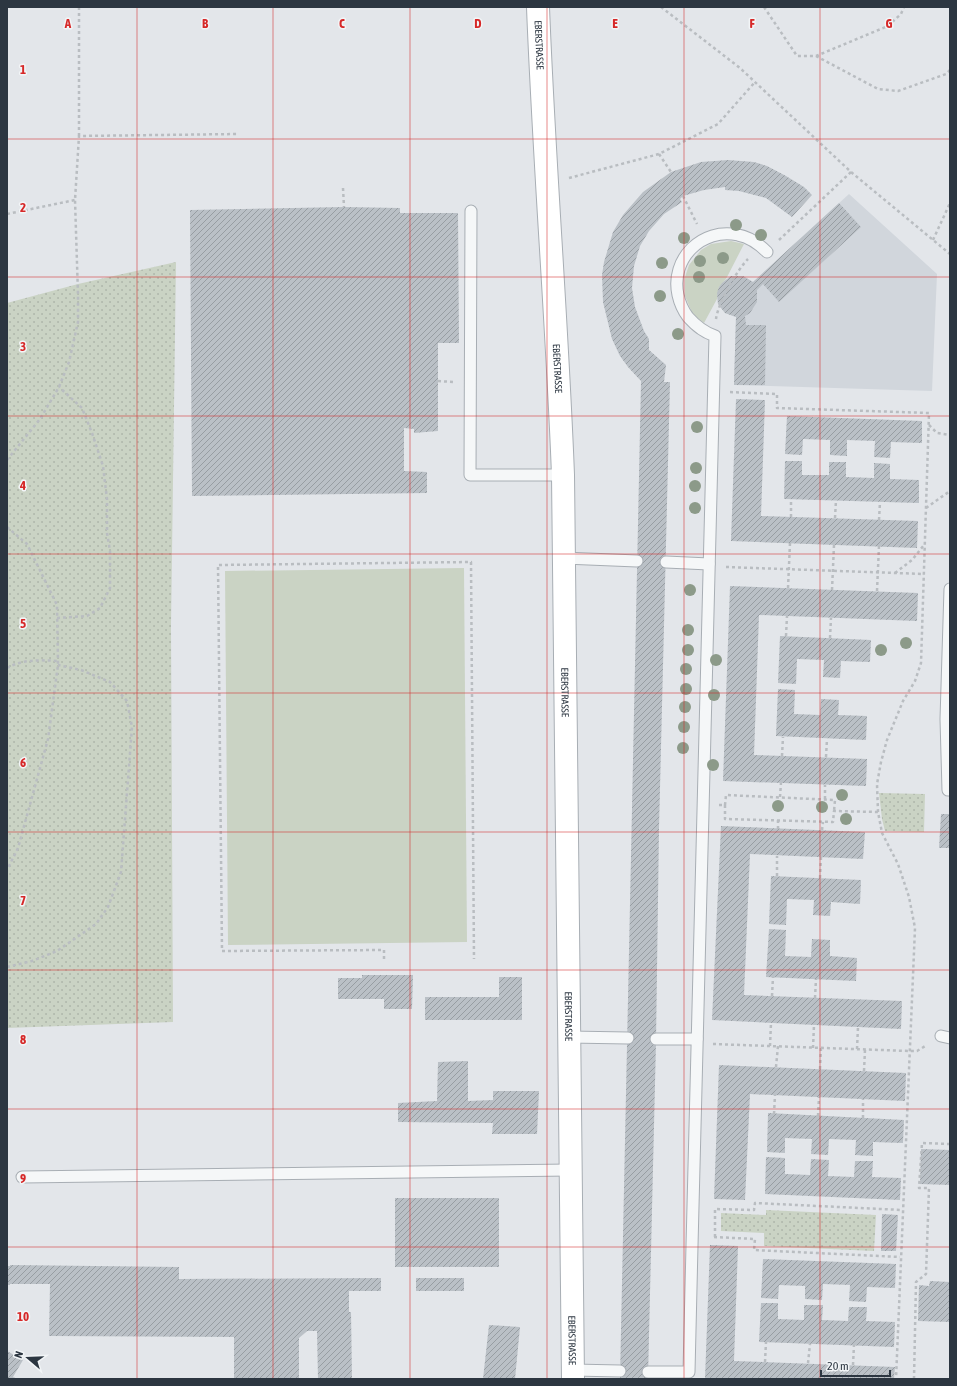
<svg xmlns="http://www.w3.org/2000/svg" width="957" height="1386" font-family="'Asap Condensed',sans-serif">
	<style>
		.built { fill: #d1d6dc }
		.grass { fill: #cad3c4 }
		.park { fill: url(#park-dots) }
		.building { fill: url(#building-hatch) }
		.lines { fill: none; stroke-linecap: round; stroke-linejoin: round }
		.lane-casing { stroke: #a8aeb4; stroke-width: 13 }
		.secondary-casing { stroke: #a8aeb4; stroke-width: 24 }
		.path { stroke: #b9bdc1; stroke-width: 2.5; stroke-dasharray: 3 3; stroke-linecap: butt }
		.lane { stroke: #f5f7f8; stroke-width: 11 }
		.secondary { stroke: #fff; stroke-width: 22 }
		.tree { fill: #8c9a89 }
		.grid { fill: none; stroke: #d62828; stroke-width: 1; stroke-opacity: 0.55 }
		.labels { text-anchor: middle; dominant-baseline: central; stroke-width: 3; stroke-linejoin: round; paint-order: stroke }
		.street-label { font-size: 10px; fill: #2c3641; stroke: #f2f5f7 }
		.grid-label { font-size: 13px; text-anchor: middle; font-weight: bold; fill: #d62828; stroke: #f2f5f7; stroke-width: 3; stroke-linejoin: round; paint-order: stroke }
	</style>
	<defs>
		<pattern id="park-dots" width="8" height="8" patternUnits="userSpaceOnUse"><rect width="8" height="8" fill="#cad3c4"/><path d="M2 2h.1M6 6h.1" fill="none" stroke="#aeb6aa" stroke-width="1.8" stroke-linecap="round"/></pattern>
		<pattern id="building-hatch" width="6" height="6" patternUnits="userSpaceOnUse"><rect width="6" height="6" fill="#bac0c6"/><path d="M-1 1l2-2M0 6l6-6M5 7l2-2" fill="none" stroke="#979da2"/></pattern>
	</defs>
	<rect width="100%" height="100%" fill="#e3e6ea"/>
	<polygon class="built" points="849,194 937,274 932,391 734,385 736,317 725,313 718,304 717,293 719,287 722,283 731,276 743,276 753,282"/>
	<g class="grass">
		<polygon points="731,241 744,244 726,279 719,287 717,299 704,323 693,315 685,296 685,277 689,265 701,250 711,244"/>
		<polygon points="464,568 467,942 228,945 225,571"/>
	</g>
	<g class="park">
		<polygon points="176,262 171,627 173,1022 7,1028 7,303 78,284"/>
		<polygon points="879,793 925,794 924,832 885,831 882,819"/>
		<polygon points="766,1210 876,1215 874,1251 764,1246 764,1233 721,1231 721,1213 766,1215"/>
	</g>
	<g class="building">
		<polygon points="728,160 754,162 767,166 786,176 804,187 812,195 792,217 766,198 739,191 725,190 725,187 704,190 683,196 680,199 682,202 664,214 649,231 640,246 634,266 632,288 635,307 644,331 649,339 649,350 666,365 664,382 670,382 659,829 656,1042 648,1378 620,1378 641,381 628,367 620,356 612,339 603,302 602,275 604,262 613,232 623,215 643,192 671,172 701,162"/>
		<polygon points="839,203 861,227 779,302 763,284 757,290 757,302 750,313 745,316 746,325 766,325 765,385 734,385 736,317 725,313 718,304 717,293 719,287 722,283 731,276 743,276 753,282"/>
		<polygon points="344,207 400,208 400,213 458,213 459,343 438,343 438,431 414,433 414,429 404,428 404,471 427,472 427,493 192,496 190,210"/>
		<polygon points="736,399 765,400 761,516 918,521 917,548 731,541"/>
		<polygon points="787,416 922,421 922,443 891,442 890,458 874,457 875,441 847,440 847,456 830,455 830,440 803,439 802,455 785,454"/>
		<polygon points="785,461 802,461 802,475 829,475 829,462 846,462 846,477 874,478 874,463 890,464 890,479 919,480 919,503 784,499"/>
		<polygon points="730,586 918,593 917,621 759,615 754,755 867,759 866,786 723,781"/>
		<polygon points="780,636 871,640 870,662 841,661 840,678 823,677 824,660 797,659 796,684 778,683"/>
		<polygon points="778,689 795,690 794,714 820,715 821,699 839,700 838,715 867,716 866,740 776,736"/>
		<polygon points="941,814 950,814 950,848 939,848"/>
		<polygon points="721,826 865,832 863,859 750,854 744,995 902,1001 901,1029 712,1020"/>
		<polygon points="771,876 861,880 860,904 831,902 830,916 813,915 814,900 787,899 786,925 769,924"/>
		<polygon points="769,929 786,930 785,956 811,957 812,939 830,940 830,956 857,958 856,981 766,977"/>
		<polygon points="362,975 413,975 412,1009 384,1009 384,999 338,999 338,978 362,978"/>
		<polygon points="499,977 522,977 522,1020 425,1020 425,997 499,997"/>
		<polygon points="468,1061 468,1101 493,1100 493,1091 539,1091 537,1134 492,1134 493,1123 398,1122 398,1103 437,1101 438,1062"/>
		<polygon points="719,1065 906,1073 905,1101 750,1094 745,1200 714,1199"/>
		<polygon points="768,1113 904,1120 903,1143 873,1142 873,1156 855,1155 856,1140 829,1139 828,1155 811,1154 812,1139 785,1138 785,1153 767,1152"/>
		<polygon points="921,1149 950,1150 950,1185 920,1184"/>
		<polygon points="766,1157 785,1158 785,1174 810,1175 811,1159 829,1160 828,1176 854,1177 855,1161 873,1161 872,1177 901,1178 900,1200 765,1194"/>
		<rect x="395" y="1198" width="104" height="69"/>
		<polygon points="882,1214 898,1215 896,1251 881,1251"/>
		<polygon points="710,1245 738,1246 734,1361 895,1367 894,1379 705,1379"/>
		<polygon points="763,1259 896,1264 895,1288 867,1287 866,1302 849,1301 850,1285 823,1284 822,1300 805,1299 805,1286 779,1285 778,1299 761,1298"/>
		<polygon points="10,1265 179,1267 179,1279 381,1278 381,1291 349,1291 349,1312 351,1312 352,1379 318,1379 317,1331 307,1331 299,1338 299,1379 234,1379 234,1337 49,1336 50,1284 10,1284 10,1285 7,1285 7,1266 10,1266"/>
		<rect x="416" y="1278" width="48" height="13"/>
		<polygon points="930,1281 950,1282 950,1322 918,1321 919,1285 929,1286"/>
		<polygon points="761,1303 778,1303 778,1319 804,1320 804,1305 823,1305 822,1320 848,1321 849,1307 867,1307 866,1321 895,1322 894,1347 759,1342"/>
		<polygon points="489,1325 520,1327 515,1379 483,1379"/>
		<polygon points="7,1351 23,1360 13,1377 17,1379 7,1379"/>
	</g>
	<g class="lines">
		<g class="lane-casing">
			<g id="lane">
				<polyline points="471,211 470,475 563,475"/>
				<polyline points="564,558 637,561"/>
				<polyline points="666,562 709,564"/>
				<polyline points="950,589 946,719 948,790 950,790"/>
				<polyline points="941,1036 950,1038"/>
				<polyline points="569,1037 628,1038"/>
				<polyline points="656,1039 697,1039"/>
				<polyline points="22,1177 571,1170"/>
				<polyline points="573,1370 620,1371"/>
				<path d="M648,1372H689L692,1246L715,336C703,332 696,326 688,317C682,309 680,304 678,295C670,259 702,227 738,235C749,237 759,244 767,252"/>
			</g>
		</g>
		<g class="secondary-casing">
			<g id="secondary">
				<path id="s1" d="M538,7C544,163 557,319 563,475L573,1379"/>
			</g>
		</g>
		<g class="path">
			<polyline points="79,7 79,136"/>
			<polyline points="661,7 740,68 851,172 950,254"/>
			<polyline points="764,7 797,56 816,56 888,26 901,14 904,7"/>
			<polyline points="816,56 878,89 898,91 946,74 950,70"/>
			<polyline points="659,154 671,172"/>
			<polyline points="569,178 659,154 718,124 755,82"/>
			<polyline points="343,188 344,207"/>
			<polyline points="683,196 697,224"/>
			<polyline points="7,214 75,200"/>
			<polyline points="779,240 851,172"/>
			<polyline points="933,240 950,203"/>
			<path d="M716,319C718,303 737,270 748,259"/>
			<polyline points="438,381 453,382"/>
			<polyline points="730,392 777,394 777,408 929,413 921,663 915,681 903,701 887,740 881,762 877,784 878,812 882,833 898,864 909,897 915,928 896,1379"/>
			<polyline points="929,425 937,433 950,435"/>
			<polyline points="7,460 40,419 59,387 69,362 78,322 78,295 75,200 79,136 238,134"/>
			<polyline points="926,508 950,491"/>
			<polyline points="791,517 791,499"/>
			<polyline points="835,518 836,500"/>
			<polyline points="879,520 880,502"/>
			<polyline points="7,527 27,544 57,605 58,665 48,739 18,848 7,870"/>
			<polyline points="726,567 924,574"/>
			<polyline points="895,573 912,560 924,545"/>
			<polyline points="788,588 790,543"/>
			<polyline points="832,590 834,545"/>
			<polyline points="877,591 879,546"/>
			<polyline points="57,618 87,616 100,608 110,588 110,551 107,533 107,499 103,466 92,433 82,408 59,387"/>
			<polyline points="786,636 787,616"/>
			<polyline points="830,638 831,618"/>
			<path d="M7,668C23,659 40,660 58,661"/>
			<polyline points="782,756 783,737"/>
			<polyline points="826,757 827,739"/>
			<polyline points="780,797 781,783"/>
			<polyline points="825,799 825,785"/>
			<polyline points="719,805 725,805 725,819 833,822 834,811 878,812"/>
			<polyline points="725,805 726,795 835,800 834,811"/>
			<polyline points="778,820 778,829"/>
			<polyline points="822,830 823,822"/>
			<polyline points="777,876 777,856"/>
			<polyline points="820,878 821,857"/>
			<polyline points="384,959 384,950 222,951 218,565 471,562 474,959"/>
			<polyline points="7,967 32,961 57,951 96,924 108,907 121,872 132,727 127,701 110,682 81,670 58,665"/>
			<polyline points="772,996 773,977"/>
			<polyline points="815,998 816,979"/>
			<polyline points="713,1044 909,1051 917,1051 927,1045"/>
			<polyline points="770,1046 771,1023"/>
			<polyline points="813,1048 814,1025"/>
			<polyline points="857,1049 858,1027"/>
			<polyline points="776,1067 778,1046"/>
			<polyline points="820,1069 821,1048"/>
			<polyline points="864,1071 865,1050"/>
			<polyline points="774,1114 775,1095"/>
			<polyline points="818,1116 819,1097"/>
			<polyline points="863,1118 863,1099"/>
			<polyline points="714,1237 755,1239 754,1250 900,1257"/>
			<polyline points="715,1237 715,1209 754,1210 755,1203 902,1210"/>
			<polyline points="765,1362 766,1342"/>
			<polyline points="808,1363 810,1344"/>
			<polyline points="853,1365 854,1345"/>
			<polyline points="914,1379 916,1282 926,1274 929,1188 919,1188 922,1143 950,1144"/>
		</g>
		<use href="#lane" class="lane"/>
		<use href="#secondary" class="secondary"/>
	</g>
	<g class="tree">
		<circle cx="736" cy="225" r="6"/>
		<circle cx="761" cy="235" r="6"/>
		<circle cx="684" cy="238" r="6"/>
		<circle cx="723" cy="258" r="6"/>
		<circle cx="700" cy="261" r="6"/>
		<circle cx="662" cy="263" r="6"/>
		<circle cx="699" cy="277" r="6"/>
		<circle cx="660" cy="296" r="6"/>
		<circle cx="678" cy="334" r="6"/>
		<circle cx="697" cy="427" r="6"/>
		<circle cx="696" cy="468" r="6"/>
		<circle cx="695" cy="486" r="6"/>
		<circle cx="695" cy="508" r="6"/>
		<circle cx="690" cy="590" r="6"/>
		<circle cx="688" cy="630" r="6"/>
		<circle cx="906" cy="643" r="6"/>
		<circle cx="688" cy="650" r="6"/>
		<circle cx="881" cy="650" r="6"/>
		<circle cx="716" cy="660" r="6"/>
		<circle cx="686" cy="669" r="6"/>
		<circle cx="686" cy="689" r="6"/>
		<circle cx="714" cy="695" r="6"/>
		<circle cx="685" cy="707" r="6"/>
		<circle cx="684" cy="727" r="6"/>
		<circle cx="683" cy="748" r="6"/>
		<circle cx="713" cy="765" r="6"/>
		<circle cx="842" cy="795" r="6"/>
		<circle cx="778" cy="806" r="6"/>
		<circle cx="822" cy="807" r="6"/>
		<circle cx="846" cy="819" r="6"/>
	</g>
	<path class="grid" d="M137,7V1379M273,7V1379M410,7V1379M547,7V1379M684,7V1379M820,7V1379M7,139H950M7,277H950M7,416H950M7,554H950M7,693H950M7,832H950M7,970H950M7,1109H950M7,1247H950"/>
	<g class="labels">
		<g class="street-label">
			<text stroke="none"><textPath href="#s1" startOffset="38">EBERSTRASSE</textPath></text>
			<text stroke="none"><textPath href="#s1" startOffset="362">EBERSTRASSE</textPath></text>
			<text stroke="none"><textPath href="#s1" startOffset="686">EBERSTRASSE</textPath></text>
			<text stroke="none"><textPath href="#s1" startOffset="1010">EBERSTRASSE</textPath></text>
			<text stroke="none"><textPath href="#s1" startOffset="1334">EBERSTRASSE</textPath></text>
		</g>
	</g>
	<g class="grid-label">
		<text x="68" y="28">A</text>
		<text x="205" y="28">B</text>
		<text x="342" y="28">C</text>
		<text x="478" y="28">D</text>
		<text x="615" y="28">E</text>
		<text x="752" y="28">F</text>
		<text x="889" y="28">G</text>
		<text x="23" y="74">1</text>
		<text x="23" y="212">2</text>
		<text x="23" y="351">3</text>
		<text x="23" y="490">4</text>
		<text x="23" y="628">5</text>
		<text x="23" y="767">6</text>
		<text x="23" y="905">7</text>
		<text x="23" y="1044">8</text>
		<text x="23" y="1183">9</text>
		<text x="23" y="1321">10</text>
	</g>
	<rect width="957" height="1386" fill="none" stroke="#2c3641" stroke-width="16"/>
	<g transform="translate(28 1358) rotate(289)" stroke="#f2f5f7" stroke-width="3" paint-order="stroke">
	<path d="M0-3L7 15L0 10L-7 15Z" fill="#2c3641"/>
	<text y="-6" font-size="11" font-weight="bold" text-anchor="middle" fill="#2c3641">N</text>
	</g>
	<path d="M821 1370v6h69v-6" fill="none" stroke="#2c3641" stroke-width="2"/>
	<text x="827" y="1370" font-size="12" fill="#2c3641" stroke="#f2f5f7" stroke-width="3" paint-order="stroke">20 m</text>
</svg>
